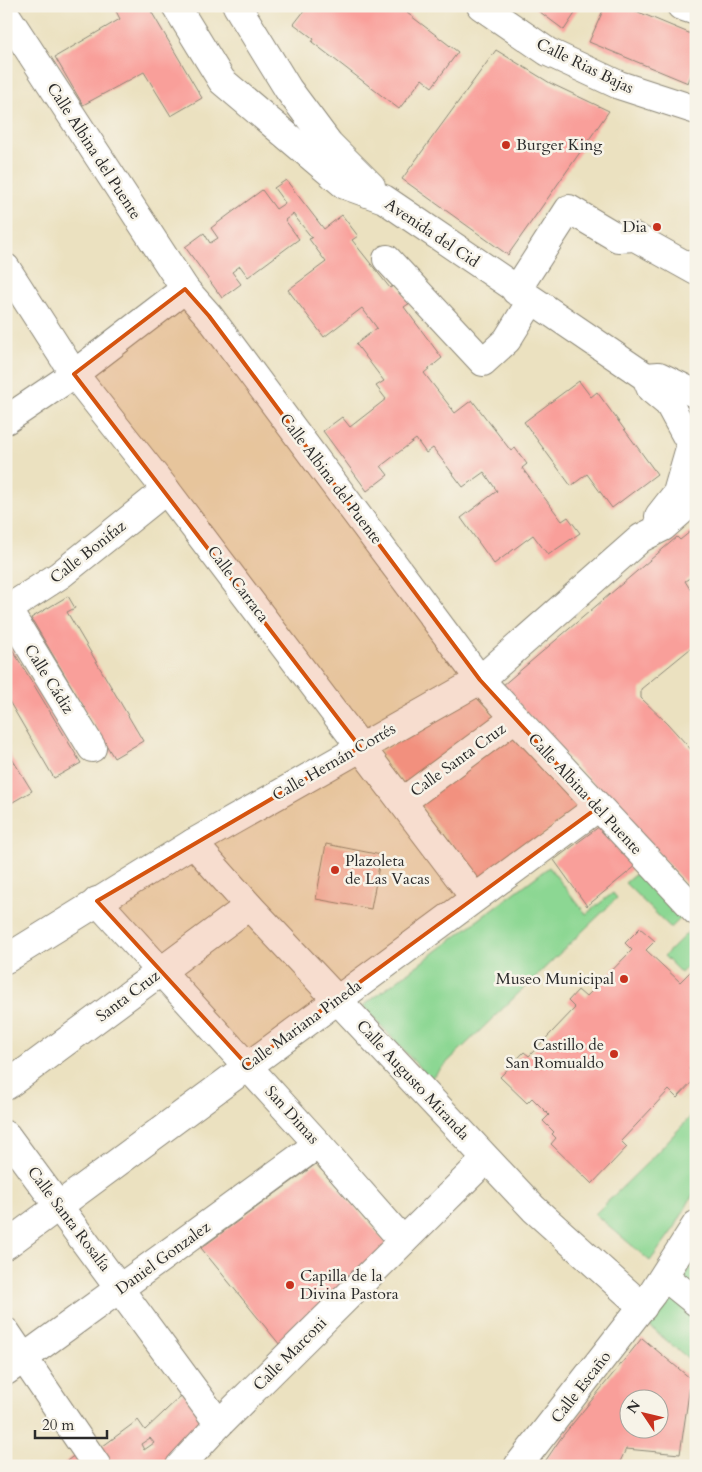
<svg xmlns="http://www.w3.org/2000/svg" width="702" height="1472" font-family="Cardo,serif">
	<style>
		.green { fill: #8cd793; stroke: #5c815f }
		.building { fill: #f99f9a; fill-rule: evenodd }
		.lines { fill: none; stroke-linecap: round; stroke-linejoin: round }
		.minor-casing { stroke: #8b8676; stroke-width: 30 }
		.minor { stroke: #fff; stroke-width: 28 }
		.tram { stroke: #2b2b2b; stroke-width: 1 }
		.marked { fill: #d5540f; fill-opacity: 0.2; stroke: #d5540f; stroke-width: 4; stroke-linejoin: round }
		.poi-dot { fill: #c8321e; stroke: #f7f3e8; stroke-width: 2 }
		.labels { text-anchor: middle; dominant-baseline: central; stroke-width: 5; stroke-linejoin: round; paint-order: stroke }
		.street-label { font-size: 16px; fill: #2b2b2b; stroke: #f7f3e8 }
		.poi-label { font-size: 16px; fill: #2b2b2b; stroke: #f7f3e8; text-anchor: start }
	</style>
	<rect width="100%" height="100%" fill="#f7f3e8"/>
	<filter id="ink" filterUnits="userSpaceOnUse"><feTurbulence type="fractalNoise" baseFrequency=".02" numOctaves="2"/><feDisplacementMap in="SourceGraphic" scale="10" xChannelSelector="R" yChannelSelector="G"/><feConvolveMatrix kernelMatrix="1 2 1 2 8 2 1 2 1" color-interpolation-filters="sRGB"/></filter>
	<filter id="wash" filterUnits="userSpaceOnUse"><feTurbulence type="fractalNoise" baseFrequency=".0096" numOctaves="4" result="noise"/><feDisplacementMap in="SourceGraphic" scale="20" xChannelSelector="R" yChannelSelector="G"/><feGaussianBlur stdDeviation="1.12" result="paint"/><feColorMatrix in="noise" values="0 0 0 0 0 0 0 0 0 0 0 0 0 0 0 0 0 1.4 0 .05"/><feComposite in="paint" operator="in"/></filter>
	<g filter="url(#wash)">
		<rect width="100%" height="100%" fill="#ebe1c0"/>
		<g class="green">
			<polygon points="549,867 586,914 613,893 617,898 430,1079 363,1006"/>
			<polygon points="639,871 683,916 671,928 625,883"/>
			<polygon points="693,927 696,930 696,958 681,973 664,956"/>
			<polygon points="696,1111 696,1189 675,1227 650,1261 595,1214 646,1164"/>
			<polygon points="696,1258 696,1294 689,1359 649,1326 681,1283"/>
		</g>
		<g id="blocks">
			<g class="building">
				<polygon points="125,6 148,6 202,98 171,116 144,72 83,105 55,57 120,19 116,11"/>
				<polygon points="308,6 398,6 458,52 432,87 422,79 399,109 312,42 314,39 294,24"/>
				<polygon points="532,6 580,6 564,30"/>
				<polygon points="605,6 624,6 696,36 696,63 688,83 589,42"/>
				<polygon points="496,50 550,83 609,111 508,255 402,179"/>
				<polygon points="286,180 324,229 342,215 358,236 352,240 390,288 396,284 410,303 404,307 442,358 424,373 455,413 472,400 511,451 515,448 527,464 522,468 562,521 568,517 580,533 548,555 533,535 494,564 461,518 497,491 484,472 463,487 433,448 426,453 416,439 381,466 388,475 367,491 323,431 342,417 350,427 386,399 376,386 384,381 356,344 377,328 362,308 324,337 288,290 326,262 309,239 312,238 293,214 285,220 299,239 248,277 240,266 232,272 241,284 222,298 185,247 204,233 210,243 218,238 211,228 262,190 276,209 285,203 274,188"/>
				<polygon points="579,381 591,397 597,392 657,474 612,508 587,474 571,486 524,422"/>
				<polygon points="696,527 696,574 685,581 696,599 696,644 641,689 641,698 667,723 696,755 696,894 502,686 677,537 680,540"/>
				<polygon points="68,596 75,608 67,612 143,741 114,758 31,618"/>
				<polygon points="6,639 81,763 54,778 6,696"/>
				<polygon points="476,695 500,723 409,789 381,752"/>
				<polygon points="509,732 547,769 579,806 481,883 420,802"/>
				<polygon points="6,749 32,791 6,806"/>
				<polygon points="600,826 637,865 587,906 554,860"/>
				<polygon points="326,844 381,855 371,909 316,899"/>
				<polygon points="640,928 655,941 646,950 680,982 696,966 696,1061 689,1069 696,1078 677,1098 669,1090 621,1141 627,1147 592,1184 551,1144 556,1138 552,1134 554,1132 543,1121 549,1115 532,1098 527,1103 500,1077 524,1052 529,1056 575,1008 568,1001 578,990 586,997 632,950 625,943"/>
				<polygon points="316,1164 388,1245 280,1345 201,1248"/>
				<path d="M642,1338L691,1379L680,1454L626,1449L618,1466H563L544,1463L561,1438ZM630,1400H660V1430H630Z"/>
				<path d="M184,1393L205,1423L163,1466H110L99,1449L138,1420L145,1430ZM150,1438L154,1443L144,1450L141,1444Z"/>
				<polygon points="79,1452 88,1466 60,1466"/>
			</g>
		</g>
	</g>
	<g filter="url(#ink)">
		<use href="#blocks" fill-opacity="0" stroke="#8b8676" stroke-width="1"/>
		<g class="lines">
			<g class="minor-casing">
				<g id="minor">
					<polyline points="176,6 222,81 345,185 384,199 646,377 651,389 669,404 688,439"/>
					<polyline points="237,6 288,89 329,144 371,186"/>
					<polyline points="481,6 548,52 619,85 696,110"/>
					<polyline points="681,6 696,11"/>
					<polyline points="6,15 185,289 209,316 480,680 696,911"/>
					<polyline points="387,259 483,362 507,340 531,301"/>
					<polyline points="6,268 74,374 166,490 474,897"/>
					<polyline points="516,291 569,209 618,238 635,237 696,271"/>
					<polyline points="646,377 659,376 696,394"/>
					<polyline points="6,420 74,374 185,289"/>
					<polyline points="659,516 677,493 690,448"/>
					<polyline points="7,609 92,748"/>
					<polyline points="6,610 60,575 166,490"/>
					<polyline points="402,802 515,718"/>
					<polyline points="193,843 249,906 534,1209 643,1307"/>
					<polyline points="97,901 318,1144 403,1241"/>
					<polyline points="6,959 193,843 480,680 641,538 663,527 696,498"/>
					<polyline points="6,1086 249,906"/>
					<polyline points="6,1135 219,1424"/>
					<polyline points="6,1245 597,808"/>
					<polyline points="665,1277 696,1302"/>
					<polyline points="6,1332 97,1466"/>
					<polyline points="6,1371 318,1144"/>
					<polyline points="180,1466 219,1424 486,1159"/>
					<polyline points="518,1466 652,1294 696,1225"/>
				</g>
			</g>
			<use href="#minor" class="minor"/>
			<polyline class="tram" points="694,1466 696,1451"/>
		</g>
	</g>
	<path class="marked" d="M185,289L209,316L480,680L597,808L247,1065L97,901L360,747L74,374Z"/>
	<g class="poi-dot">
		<circle cx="506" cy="145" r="5"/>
		<circle cx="657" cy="227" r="5"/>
		<circle cx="335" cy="870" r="5"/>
		<circle cx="624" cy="979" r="5"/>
		<circle cx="614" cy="1054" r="5"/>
		<circle cx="290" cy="1285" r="5"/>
	</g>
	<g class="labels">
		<g class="street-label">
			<text transform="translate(585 66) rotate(26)">Calle Rias Bajas</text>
			<text transform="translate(94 151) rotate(57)">Calle Albina del Puente</text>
			<text transform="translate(432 233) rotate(34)">Avenida del Cid</text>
			<text transform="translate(331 479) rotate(53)">Calle Albina del Puente</text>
			<text transform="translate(88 552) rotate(-38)">Calle Bonifaz</text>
			<text transform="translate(238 584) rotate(53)">Calle Carraca</text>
			<text transform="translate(49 679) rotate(58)">Calle Cádiz</text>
			<text transform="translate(458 760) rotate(-36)">Calle Santa Cruz</text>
			<text transform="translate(334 762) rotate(-30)">Calle Hernán Cortés</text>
			<text transform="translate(585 794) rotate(47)">Calle Albina del Puente</text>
			<text transform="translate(128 996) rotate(-37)">Santa Cruz</text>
			<text transform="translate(301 1026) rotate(-36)">Calle Mariana Pineda</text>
			<text transform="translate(413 1080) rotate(47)">Calle Augusto Miranda</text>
			<text transform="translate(292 1115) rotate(48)">San Dimas</text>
			<text transform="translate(69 1219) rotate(53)">Calle Santa Rosalía</text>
			<text transform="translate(163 1258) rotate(-36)">Daniel Gonzalez</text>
			<text transform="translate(290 1354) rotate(-45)">Calle Marconi</text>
			<text transform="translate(581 1387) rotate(-52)">Calle Escaño</text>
		</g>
		<g class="poi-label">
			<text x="516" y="145">Burger King</text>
			<text x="647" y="227" text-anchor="end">Dia</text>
			<text x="345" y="861">Plazoleta<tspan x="345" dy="18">de Las Vacas</tspan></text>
			<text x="614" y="979" text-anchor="end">Museo Municipal</text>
			<text x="604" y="1045" text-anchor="end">Castillo de<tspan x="604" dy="18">San Romualdo</tspan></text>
			<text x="300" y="1276">Capilla de la<tspan x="300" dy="18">Divina Pastora</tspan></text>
		</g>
	</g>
	<rect width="702" height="1472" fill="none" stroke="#f7f3e8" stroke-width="25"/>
	<g transform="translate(644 1414) rotate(305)"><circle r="24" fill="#f7f3e8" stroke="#a5a39c"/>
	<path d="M0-4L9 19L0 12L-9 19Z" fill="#c8321e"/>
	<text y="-8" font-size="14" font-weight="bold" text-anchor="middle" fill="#2b2b2b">N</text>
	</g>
	<path d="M35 1430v8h72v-8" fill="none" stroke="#2b2b2b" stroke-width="2.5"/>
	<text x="42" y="1430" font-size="15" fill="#2b2b2b" stroke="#f7f3e8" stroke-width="4" paint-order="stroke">20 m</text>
</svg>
